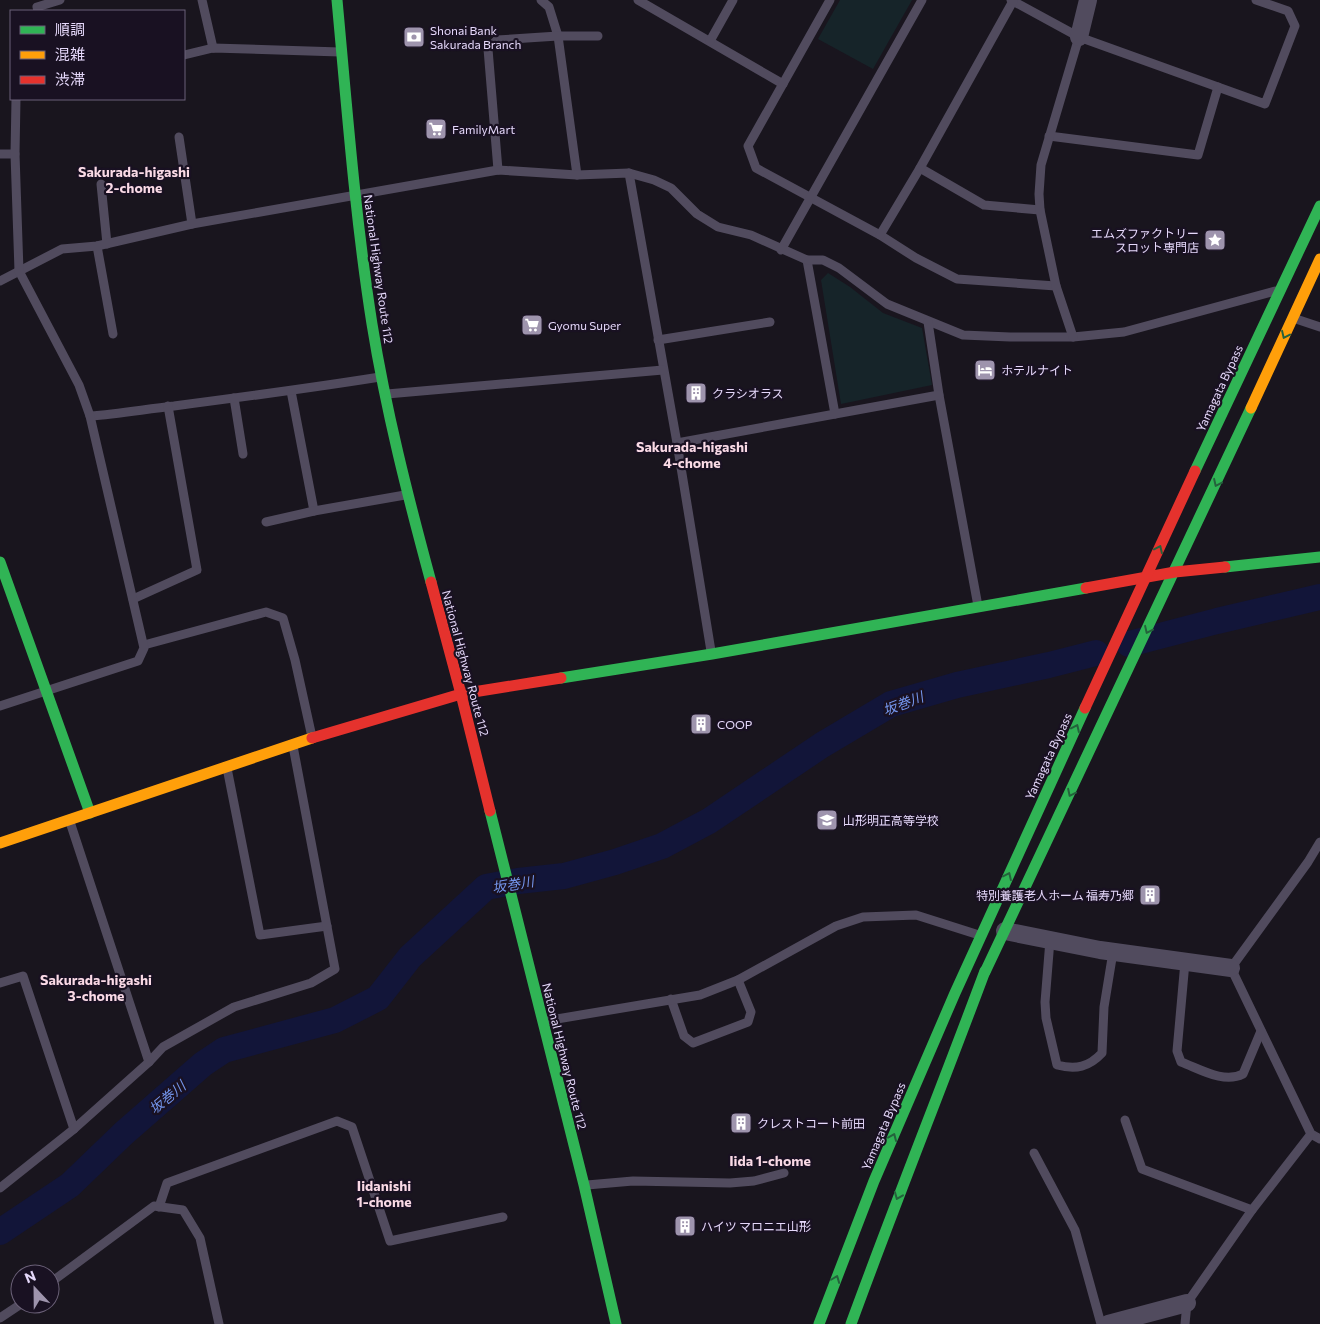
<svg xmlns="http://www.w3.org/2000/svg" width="1320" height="1324" font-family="Commissioner,'Noto Sans JP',sans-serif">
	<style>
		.green { fill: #162429 }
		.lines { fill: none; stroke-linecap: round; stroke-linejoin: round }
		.river { stroke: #121539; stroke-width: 26 }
		.lane { stroke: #514b5e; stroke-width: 9 }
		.street { stroke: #514b5e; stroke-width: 18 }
		.fast { stroke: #30b455; stroke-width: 11 }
		.slow { stroke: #ff9f0a; stroke-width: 11 }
		.jam { stroke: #e5322d; stroke-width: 11 }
		.oneway { stroke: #24623c }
		.labels { text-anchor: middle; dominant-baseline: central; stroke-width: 4.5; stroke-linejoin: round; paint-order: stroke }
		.poi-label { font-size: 12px; fill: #e5d8fa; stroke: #191122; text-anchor: start }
		.street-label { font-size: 12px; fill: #e5d8fa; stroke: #191122 }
		.neighbourhood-label { font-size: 14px; font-weight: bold; fill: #fadae6; stroke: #191122 }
		.water-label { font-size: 14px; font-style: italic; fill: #7495ec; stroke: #191122 }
	</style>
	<rect width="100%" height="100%" fill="#19151e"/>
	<g class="green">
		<polygon points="840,0 912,0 873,69 818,39"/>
		<polygon points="828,273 850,287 883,313 922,328 932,385 841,404 821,280"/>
	</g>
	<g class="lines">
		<g class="river">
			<polyline points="1129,644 1217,621 1320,597"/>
			<polyline points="0,1232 70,1185 124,1133 203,1064 224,1050 335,1020 378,998 410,957 486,887 518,881 564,876 615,862 662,846 709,821 822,745 891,704 957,685 1049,665 1096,653"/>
		</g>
		<g class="lane">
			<polyline points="202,0 213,48"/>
			<polyline points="541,0 549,7 558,36 577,175"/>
			<polyline points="638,0 783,84"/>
			<polyline points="830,0 748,146 756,168 880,235 916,258 957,279 1056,286"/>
			<polyline points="1011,0 1079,37 1265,104 1295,26 1288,11 1256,0"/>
			<polyline points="38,11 37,7 60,0"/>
			<polyline points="710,41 733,0"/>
			<polyline points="184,55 213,48 340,52"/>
			<polyline points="1049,136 1198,155 1218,87"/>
			<polyline points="179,137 192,224"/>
			<polyline points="0,154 15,154"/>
			<polyline points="920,168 984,205 1040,210"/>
			<polyline points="498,170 488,49 497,40 558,36 598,36"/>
			<polyline points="629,173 677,443 711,651"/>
			<polyline points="101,184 107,244"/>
			<polyline points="880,235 920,168 1013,1"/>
			<polyline points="97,246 113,334"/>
			<polyline points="781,250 922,0"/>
			<polyline points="807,260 835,414"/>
			<polyline points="0,281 62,249 97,246 192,224 498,170 577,175 629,173 654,180 671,188 697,214 718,227 751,235 807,260 823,260 839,268 887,304 963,335 1010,337 1073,337 1124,332 1275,291"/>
			<polyline points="1296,319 1320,327"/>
			<polyline points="928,322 939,395 978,606"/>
			<polyline points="1073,337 1056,286 1040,210 1039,194 1041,165 1079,37"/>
			<polyline points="658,340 770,322"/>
			<polyline points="291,391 314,511"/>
			<polyline points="387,394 663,370"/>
			<polyline points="234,398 243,454"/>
			<path d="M90,416C119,414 146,409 174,406C243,397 311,388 380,377"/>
			<polyline points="677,443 939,395"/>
			<polyline points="266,522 314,511 405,495"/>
			<polyline points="133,599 197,570 168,406"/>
			<polyline points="144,645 266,612 283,618 295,660 312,737"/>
			<polyline points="0,706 138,661 144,648 90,416 79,385 19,271 15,154 16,99"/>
			<polyline points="227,768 260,935 327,926"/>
			<polyline points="70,822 149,1062"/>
			<polyline points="1320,842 1308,862 1231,968 1311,1134 1320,1139"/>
			<path d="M1050,940L1045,1002L1046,1018L1057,1065C1076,1070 1089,1067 1102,1053L1104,1007L1113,952"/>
			<path d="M1185,962L1177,1051L1181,1062C1200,1069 1224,1084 1243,1074L1261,1031"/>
			<polyline points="0,983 23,976 74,1129"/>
			<polyline points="671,999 684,1036 693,1043 748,1022 751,1012 738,980"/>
			<polyline points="545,1021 700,995 738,980 836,926 863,917 916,915 979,935"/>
			<polyline points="1125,1120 1142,1169 1252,1210"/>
			<polyline points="1034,1153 1075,1230 1101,1324"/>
			<polyline points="587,1185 633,1181 730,1183 754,1181 784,1173"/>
			<polyline points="0,1188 74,1129 149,1062 163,1047 234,1007 311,983 335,969 293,746"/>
			<polyline points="159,1207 167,1183 337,1121 352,1127 390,1241 503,1217"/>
			<polyline points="50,1283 154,1206 183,1210 200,1238 219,1324"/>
			<polyline points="0,1318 21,1304"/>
			<polyline points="1185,1324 1187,1303 1252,1210 1311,1134"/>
		</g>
		<g class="street">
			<polyline points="1079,37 1088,0"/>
			<polyline points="1005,931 1100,950 1231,968"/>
			<polyline points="1108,1324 1187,1303"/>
		</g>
		<g class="fast">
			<path d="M337,0C347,108 355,216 372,324C386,411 408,497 431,582"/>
			<polyline points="1195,471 1320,206"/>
			<polyline points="0,562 90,813"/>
			<polyline points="1225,567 1320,557"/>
			<polyline points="561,678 712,654 1086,588"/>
			<polyline points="490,811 584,1185 616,1324"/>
			<polyline points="985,972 1251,408"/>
			<polyline points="819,1324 874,1181 955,993 1085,708"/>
			<path d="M851,1324C894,1206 941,1089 985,971"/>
		</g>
		<g class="slow">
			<polyline points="1251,408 1320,259"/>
			<polyline points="0,843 312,738"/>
		</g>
		<g class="jam">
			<polyline points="431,582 461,694 490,811"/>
			<polyline points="1086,588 1175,572 1225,567"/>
			<polyline points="1085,708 1195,471"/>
			<polyline points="312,738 461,694 561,678"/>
		</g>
	</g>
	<defs><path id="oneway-chevron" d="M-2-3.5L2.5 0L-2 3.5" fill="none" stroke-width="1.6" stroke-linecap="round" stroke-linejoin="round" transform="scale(1.25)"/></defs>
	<g class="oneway">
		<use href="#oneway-chevron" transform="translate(1285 335) rotate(115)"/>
		<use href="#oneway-chevron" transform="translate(1217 483) rotate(115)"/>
		<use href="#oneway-chevron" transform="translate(1159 549) rotate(-65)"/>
		<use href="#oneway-chevron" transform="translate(1148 630) rotate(115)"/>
		<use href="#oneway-chevron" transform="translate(1076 728) rotate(-65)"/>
		<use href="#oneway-chevron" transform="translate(1071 793) rotate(116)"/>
		<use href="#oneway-chevron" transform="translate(1008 876) rotate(-65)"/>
		<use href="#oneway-chevron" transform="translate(893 1137) rotate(-67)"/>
		<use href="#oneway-chevron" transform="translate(898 1196) rotate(112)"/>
		<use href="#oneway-chevron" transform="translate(836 1279) rotate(-69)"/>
	</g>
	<defs>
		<g id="bank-square" transform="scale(1.125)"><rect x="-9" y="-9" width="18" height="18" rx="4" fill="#9e94ad" stroke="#191122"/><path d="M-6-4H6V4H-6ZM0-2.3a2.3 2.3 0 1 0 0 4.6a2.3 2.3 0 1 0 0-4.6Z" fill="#fff"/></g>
		<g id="supermarket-square" transform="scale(1.125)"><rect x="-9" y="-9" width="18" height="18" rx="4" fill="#9e94ad" stroke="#191122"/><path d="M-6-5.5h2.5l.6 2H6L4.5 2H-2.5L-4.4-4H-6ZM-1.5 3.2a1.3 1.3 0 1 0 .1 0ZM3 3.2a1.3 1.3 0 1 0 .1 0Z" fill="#fff"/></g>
		<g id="sight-square" transform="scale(1.125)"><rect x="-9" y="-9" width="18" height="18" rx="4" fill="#9e94ad" stroke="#191122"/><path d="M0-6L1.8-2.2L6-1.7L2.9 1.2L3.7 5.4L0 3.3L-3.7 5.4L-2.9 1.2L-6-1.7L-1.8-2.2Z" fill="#fff"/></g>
		<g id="hotel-square" transform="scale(1.125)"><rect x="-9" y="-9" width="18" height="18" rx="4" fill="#9e94ad" stroke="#191122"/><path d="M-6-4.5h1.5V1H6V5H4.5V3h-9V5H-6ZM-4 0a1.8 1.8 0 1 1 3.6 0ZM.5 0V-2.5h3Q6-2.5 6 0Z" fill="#fff"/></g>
		<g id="building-square" transform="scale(1.125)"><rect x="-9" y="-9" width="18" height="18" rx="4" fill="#9e94ad" stroke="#191122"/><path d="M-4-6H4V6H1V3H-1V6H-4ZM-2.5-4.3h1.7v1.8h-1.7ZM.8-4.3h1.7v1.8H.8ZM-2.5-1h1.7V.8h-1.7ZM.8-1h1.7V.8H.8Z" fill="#fff"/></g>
		<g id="school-square" transform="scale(1.125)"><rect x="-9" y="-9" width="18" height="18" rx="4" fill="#9e94ad" stroke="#191122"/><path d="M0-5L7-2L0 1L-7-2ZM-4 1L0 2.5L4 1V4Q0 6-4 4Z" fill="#fff"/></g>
	</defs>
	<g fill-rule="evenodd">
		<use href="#bank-square" x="414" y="37"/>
		<use href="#supermarket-square" x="436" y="129"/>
		<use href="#sight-square" x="1215" y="240"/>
		<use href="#supermarket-square" x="532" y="325"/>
		<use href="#hotel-square" x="985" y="370"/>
		<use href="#building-square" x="696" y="393"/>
		<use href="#building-square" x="701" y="724"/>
		<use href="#school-square" x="827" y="820"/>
		<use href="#building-square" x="1150" y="895"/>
		<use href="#building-square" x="741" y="1123"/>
		<use href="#building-square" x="685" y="1226"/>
	</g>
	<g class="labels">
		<g class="poi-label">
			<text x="430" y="30">Shonai Bank<tspan x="430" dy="14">Sakurada Branch</tspan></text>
			<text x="452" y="129">FamilyMart</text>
			<text x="1199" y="233" text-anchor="end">エムズファクトリー<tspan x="1199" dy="14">スロット専門店</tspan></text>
			<text x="548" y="325">Gyomu Super</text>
			<text x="1001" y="370">ホテルナイト</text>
			<text x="712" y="393">クラシオラス</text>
			<text x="717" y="724">COOP</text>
			<text x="843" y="820">山形明正高等学校</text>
			<text x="1134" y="895" text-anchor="end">特別養護老人ホーム 福寿乃郷</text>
			<text x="757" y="1123">クレストコート前田</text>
			<text x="701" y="1226">ハイツ マロニエ山形</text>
		</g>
		<g class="street-label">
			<text transform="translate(379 269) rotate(82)">National Highway Route 112</text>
			<text transform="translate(1219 388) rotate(-65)">Yamagata Bypass</text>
			<text transform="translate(466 663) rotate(75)">National Highway Route 112</text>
			<text transform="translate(1048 756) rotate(-65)">Yamagata Bypass</text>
			<text transform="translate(565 1056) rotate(76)">National Highway Route 112</text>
			<text transform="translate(883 1126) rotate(-67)">Yamagata Bypass</text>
		</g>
		<g class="neighbourhood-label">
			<text x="134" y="171">Sakurada-higashi<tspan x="134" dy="16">2-chome</tspan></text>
			<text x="692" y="446">Sakurada-higashi<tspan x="692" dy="16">4-chome</tspan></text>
			<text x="96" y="979">Sakurada-higashi<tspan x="96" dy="16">3-chome</tspan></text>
			<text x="770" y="1160">Iida 1-chome</text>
			<text x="384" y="1185">Iidanishi<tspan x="384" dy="16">1-chome</tspan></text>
		</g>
		<g class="water-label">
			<text transform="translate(903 703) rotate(-21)">坂巻川</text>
			<text transform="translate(513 884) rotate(-9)">坂巻川</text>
			<text transform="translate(167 1097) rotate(-40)">坂巻川</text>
		</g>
	</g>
	<rect x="10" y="10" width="175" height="90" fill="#191122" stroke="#6b6178"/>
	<rect x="20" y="26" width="25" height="8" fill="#30b455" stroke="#6b6178"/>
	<text x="55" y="35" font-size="15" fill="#e5d8fa">順調</text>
	<rect x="20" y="51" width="25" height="8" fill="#ff9f0a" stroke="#6b6178"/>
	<text x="55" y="60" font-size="15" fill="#e5d8fa">混雑</text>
	<rect x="20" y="76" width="25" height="8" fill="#e5322d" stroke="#6b6178"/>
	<text x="55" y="85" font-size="15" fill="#e5d8fa">渋滞</text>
	<g transform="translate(35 1289) rotate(338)"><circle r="24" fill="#191122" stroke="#6b6178"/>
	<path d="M0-4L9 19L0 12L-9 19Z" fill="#9e94ad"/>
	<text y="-8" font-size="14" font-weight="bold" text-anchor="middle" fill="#e5d8fa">N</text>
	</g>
</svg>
